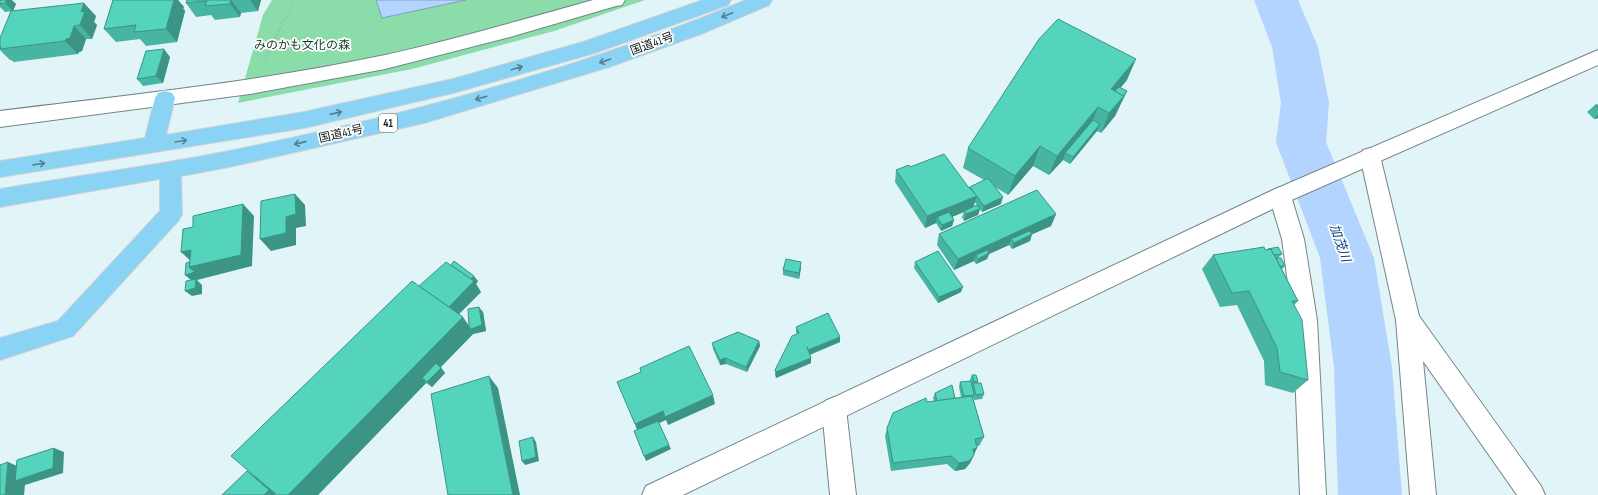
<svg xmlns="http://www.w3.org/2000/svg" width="1598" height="495" font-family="'Sofia Sans Condensed','Noto Sans JP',sans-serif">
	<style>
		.green { fill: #8adda8 }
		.water { fill: #b3d4fe; stroke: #839cba }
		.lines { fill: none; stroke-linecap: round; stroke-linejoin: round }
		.river { fill: #b3d4fe; fill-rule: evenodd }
		.minor-casing { stroke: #748588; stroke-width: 2 }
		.tertiary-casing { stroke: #748588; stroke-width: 2 }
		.trunk-casing { stroke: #d0d1d1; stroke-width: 2 }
		.path { stroke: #a1b0b3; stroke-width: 2.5; stroke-dasharray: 1 3; stroke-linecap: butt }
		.minor { fill: #fff; fill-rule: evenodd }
		.tertiary { fill: #fff; fill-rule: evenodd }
		.trunk { fill: #8ad3f4; fill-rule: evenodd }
		.wall { fill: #48b5a3; fill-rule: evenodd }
		.shaded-wall { fill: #3b9484 }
		.building { fill: #54d3bd; stroke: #3b9484 }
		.oneway { stroke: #548092 }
		.labels { text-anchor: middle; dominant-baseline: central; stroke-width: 3.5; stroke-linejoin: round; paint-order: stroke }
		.shield { fill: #fff; stroke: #5a5f5f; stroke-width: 1 }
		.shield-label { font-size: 11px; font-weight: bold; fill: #131a1b }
		.street-label { font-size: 12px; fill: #131a1b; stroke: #fff }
		.park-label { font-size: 12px; fill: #143923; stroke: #fff }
		.water-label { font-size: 13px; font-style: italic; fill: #104583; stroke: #fff }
	</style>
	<rect width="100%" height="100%" fill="#e1f4f7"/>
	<polygon class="green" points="272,0 645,0 554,31 412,69 238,103 263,15"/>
	<polygon class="water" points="376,0 466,0 382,18"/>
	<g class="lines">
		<polygon class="river" points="1254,0 1298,0 1318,47 1329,103 1326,142 1374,258 1392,367 1402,495 1338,495 1334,367 1320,258 1276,142 1281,103 1272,47"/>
		<g class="minor-casing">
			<g id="minor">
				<path d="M593,0H625L622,5L616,6L510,37L385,69L250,94L0,127V111C128,95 258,82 385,55C455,40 524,19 593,0Z"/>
				<polygon points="1370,148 1377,150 1380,156 1419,316 1541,486 1545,495 1517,495 1423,361 1436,495 1410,495 1396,320 1360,156 1363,150"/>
				<polygon points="1280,187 1287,190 1291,196 1304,239 1317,320 1326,495 1300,495 1293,320 1282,239 1269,196 1273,190"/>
				<polygon points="834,397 843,401 846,409 856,495 830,495 822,409 825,401"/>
			</g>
		</g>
		<g class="tertiary-casing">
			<polygon id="tertiary" points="1598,50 1598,65 1287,202 683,495 642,495 646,486 1273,190"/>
		</g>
		<g class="trunk-casing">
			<g id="trunk">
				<polygon points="703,0 731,0 728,5 595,53 453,93 304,128 0,177 0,161 145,138 155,98 158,93 165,91 172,93 175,98 166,135 304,112 453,79 583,42"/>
				<path d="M746,0H772L769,5L701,34L609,67L424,123L229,167L181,176L182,214L179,220L73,336L0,360V338L58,321L160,211V179L0,207V189C76,176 153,166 229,151C405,116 580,69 746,0Z"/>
			</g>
		</g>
		<polyline class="path" points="264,60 295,0"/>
		<use href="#minor" class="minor"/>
		<use href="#tertiary" class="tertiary"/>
		<use href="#trunk" class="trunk"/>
	</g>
	<g class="wall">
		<polygon points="0,0 16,4 13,11 5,12 0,7"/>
		<polygon points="113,0 178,0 184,7 183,8 185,11 177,42 146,46 140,39 116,42 104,29"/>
		<polygon points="187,0 261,0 258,11 241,13 240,17 215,20 211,15 196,17 186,3"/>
		<polygon points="96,16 94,22 97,25 92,39 86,39 82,51 79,52 78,54 14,62 11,60 10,60 0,50 0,38"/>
		<polygon points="170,57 163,83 143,86 137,79"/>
		<path d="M1127,80L1120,88L1127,91L1115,116L1101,133L1097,131L1070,164L1063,160L1049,175L1033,166L1008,195L995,187L1001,204L982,212L980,209L978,215L964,221L962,217L964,212L952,217L954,220L952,226L941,231L936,223L925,228L895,182L896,170L910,167L969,188L970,187L984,180L963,168L968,148ZM975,202L977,205L973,207Z"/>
		<polygon points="1595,105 1598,105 1598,118 1594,119 1587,112"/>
		<polygon points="1056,214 1051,226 1032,234 1030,241 1012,249 1009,245 989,254 987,259 976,264 974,261 954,270 937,245 939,234"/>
		<polygon points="1265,250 1282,254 1278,258 1285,266 1282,269 1298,301 1294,305 1308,380 1293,393 1265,385 1264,361 1237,305 1220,307 1202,269 1213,255"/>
		<polygon points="915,262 961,292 938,303 914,268"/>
		<polygon points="801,268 799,279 783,275 783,270"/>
		<polygon points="478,281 476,284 481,292 459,314 469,326 483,312 486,331 473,334 441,367 445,373 432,387 426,383 318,495 277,495 253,475 419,286"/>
		<polygon points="796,327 840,337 840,342 810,355 811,363 776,378 775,375 775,370 797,334 796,332"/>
		<polygon points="759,341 760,346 747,372 726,364 720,365 713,349 712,343"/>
		<polygon points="972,375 978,381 978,383 984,394 982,399 974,400 973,397 973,398 984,437 979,446 976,446 977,448 970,463 965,469 955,471 947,464 891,471 885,436 887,428 927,402 934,401 933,398 935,393 955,398 961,397 959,387 960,382 970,381 970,380"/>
	</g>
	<g class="shaded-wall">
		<polygon points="7,0 12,0 16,4 13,11 5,3"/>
		<polygon points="173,0 178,0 184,7 183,8 185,11 177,42 166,29"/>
		<polygon points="231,0 241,13 240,17 230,4"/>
		<polygon points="250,0 261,0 258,11"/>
		<polygon points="84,3 96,16 94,22 97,25 92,39 80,25 81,12"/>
		<polygon points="74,26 86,39 82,51 79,52 78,54 65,41"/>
		<polygon points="164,49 170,57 163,83 156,76"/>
		<polygon points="1136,59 1127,80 1107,104 1111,89"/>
		<polygon points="1127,91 1115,116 1101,133 1109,113"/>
		<polygon points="1098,107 1090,127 1065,153 1063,160 1049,175 1057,156"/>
		<polygon points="1598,115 1598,118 1594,119"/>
		<polygon points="1100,124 1097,131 1070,164 1073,157"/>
		<polygon points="1040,146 1033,166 1008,195 1015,176"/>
		<polygon points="295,194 305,205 306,226 296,228 296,245 271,251 260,239 286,217"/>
		<polygon points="977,196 973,208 940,222 937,217 936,223 925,228 927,216"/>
		<polygon points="1003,197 1001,204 982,212 984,206"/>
		<polygon points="243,204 254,216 252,266 197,280 202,285 202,294 192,296 185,291 192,281 185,275 189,267 193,263 181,252"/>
		<polygon points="980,209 978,215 964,221 966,214"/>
		<polygon points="1056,214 1051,226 1015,242 1032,234 1030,241 1012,249 1014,243 1011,239 1009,245 989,254 987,259 976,264 978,259 976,255 974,261 954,270 958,259"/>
		<polygon points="954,220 952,226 941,231 942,225"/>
		<polygon points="801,262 801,268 799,279 799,273"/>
		<polygon points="474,276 478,281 476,284 481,292 454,319 447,309 469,281"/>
		<polygon points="963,287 961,292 938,303 939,297"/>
		<polygon points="479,307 483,312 486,331 473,334 427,381 422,378 426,383 318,495 288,495 463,317 471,329"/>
		<polygon points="840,337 840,342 808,355 808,350"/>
		<polygon points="759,341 760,346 747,372 746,367"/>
		<polygon points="725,358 726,364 720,365 720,360"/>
		<polygon points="811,358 811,363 776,378 776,372"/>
		<polygon points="441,368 445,373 432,387 427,382"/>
		<polygon points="489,376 498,388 520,495 513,495"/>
		<polygon points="713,395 715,404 668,425 666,420 638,433 635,424 663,411"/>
		<polygon points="533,437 536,442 539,461 525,465 522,461"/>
		<polygon points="669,445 671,449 646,461 644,456"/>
		<polygon points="54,448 64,452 63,473 25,485 24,495 5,495 8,462 26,470"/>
		<polygon points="977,448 973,456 973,449"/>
		<polygon points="974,455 970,463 965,469 955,471 959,463"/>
		<polygon points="247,471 254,476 276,494 275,495 264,495"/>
	</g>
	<g class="building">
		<polygon points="0,0 7,0 5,3 0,4"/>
		<polygon points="113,0 174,0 166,29 134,32 136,25 104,29"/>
		<polygon points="187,0 231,0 230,4 205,6 207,1 186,3"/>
		<polygon points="84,3 81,12 85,11 80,25 74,26 70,38 66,39 65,41 0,49 1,46 0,46 0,38 11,11"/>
		<polygon points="1058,19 1136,59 1111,89 1124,96 1109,113 1098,107 1057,156 1040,146 1015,176 968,148 1039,39"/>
		<polygon points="164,49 156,76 137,79 146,51"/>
		<polygon points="1119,87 1127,91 1123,96 1115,91"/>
		<polygon points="1595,105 1598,105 1598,108"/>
		<polygon points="1093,120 1100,124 1073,157 1065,153"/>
		<polygon points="944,154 969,188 970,188 977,196 927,216 896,170 909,165 910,167"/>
		<polygon points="988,178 1003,197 984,206 970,187"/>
		<polygon points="1037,190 1056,214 958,259 939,234"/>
		<polygon points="295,194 296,214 286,217 286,233 260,239 261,201"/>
		<polygon points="243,204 241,255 189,267 191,250 181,252 183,229 193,227 193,216"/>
		<polygon points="977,205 980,209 966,214 964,211"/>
		<polygon points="949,212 954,220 942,225 937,217"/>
		<polygon points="1029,231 1032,234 1014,243 1011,239"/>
		<polygon points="1264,247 1265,250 1271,249 1298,301 1292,301 1302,320 1308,380 1280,372 1277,348 1249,291 1232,293 1213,255"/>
		<polygon points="1278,247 1282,254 1274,255 1271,249 1268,249"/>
		<polygon points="987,250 989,253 978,259 976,255"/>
		<polygon points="938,251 963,287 939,297 915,262"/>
		<polygon points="1276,258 1281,258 1285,266 1280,266"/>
		<polygon points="786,259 801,262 799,273 783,270"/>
		<polygon points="454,261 474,276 471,279 451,265"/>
		<polygon points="190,262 189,267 195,272 185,275 186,263"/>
		<polygon points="446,262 474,281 449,307 419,286"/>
		<polygon points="196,279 195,288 185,291 186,281"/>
		<polygon points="412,281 463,317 288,495 277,495 231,456"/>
		<polygon points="479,307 482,325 471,329 469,326 468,309"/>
		<polygon points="828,313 840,337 808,350 807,347 811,358 776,372 775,370 792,336 799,333 796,327"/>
		<polygon points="738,332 759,341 746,367 725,358 720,360 712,343"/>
		<polygon points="689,346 713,395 665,417 663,411 635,424 617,382 641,372 640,368"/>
		<polygon points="436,363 441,368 427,382 422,378"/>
		<polygon points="972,375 976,375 978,381 974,382"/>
		<polygon points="489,376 513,495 448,495 431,394"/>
		<polygon points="971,381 974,395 964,396 960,382"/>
		<polygon points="973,383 981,383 984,394 976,395"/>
		<polygon points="952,385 955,398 937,401 935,393"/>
		<polygon points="972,396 984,437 975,439 977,448 973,449 974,455 969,461 959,463 951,456 893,463 887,428 893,413 926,398 927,402"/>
		<polygon points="658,421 669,445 644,456 634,431"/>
		<polygon points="533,437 536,457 522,461 519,441"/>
		<polygon points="54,448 53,468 15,481 17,460"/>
		<polygon points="8,462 5,495 0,495 0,465"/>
		<polygon points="247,471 269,490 264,495 222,495"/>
	</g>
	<defs><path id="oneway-shaft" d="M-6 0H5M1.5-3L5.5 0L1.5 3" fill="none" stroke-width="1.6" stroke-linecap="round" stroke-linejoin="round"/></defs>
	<g class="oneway">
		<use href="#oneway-shaft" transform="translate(727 15) rotate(157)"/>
		<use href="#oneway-shaft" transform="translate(605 61) rotate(161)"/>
		<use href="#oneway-shaft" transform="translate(517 68) rotate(-16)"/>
		<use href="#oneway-shaft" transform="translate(481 98) rotate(164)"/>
		<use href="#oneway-shaft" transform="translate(336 113) rotate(-13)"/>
		<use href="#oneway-shaft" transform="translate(181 141) rotate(-9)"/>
		<use href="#oneway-shaft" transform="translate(300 143) rotate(167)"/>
		<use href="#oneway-shaft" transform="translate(39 164) rotate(-8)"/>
	</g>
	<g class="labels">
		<rect class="shield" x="379" y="114" width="18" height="18" rx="3"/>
		<g class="shield-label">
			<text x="388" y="123">41</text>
		</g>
		<g class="street-label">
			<text transform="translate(652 44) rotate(-20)">国道41号</text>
			<text transform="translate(341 134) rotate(-13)">国道41号</text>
		</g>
		<g class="park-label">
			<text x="302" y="45">みのかも文化の森</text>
		</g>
		<g class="water-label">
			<text transform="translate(1340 243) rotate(71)">加茂川</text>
		</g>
	</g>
</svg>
